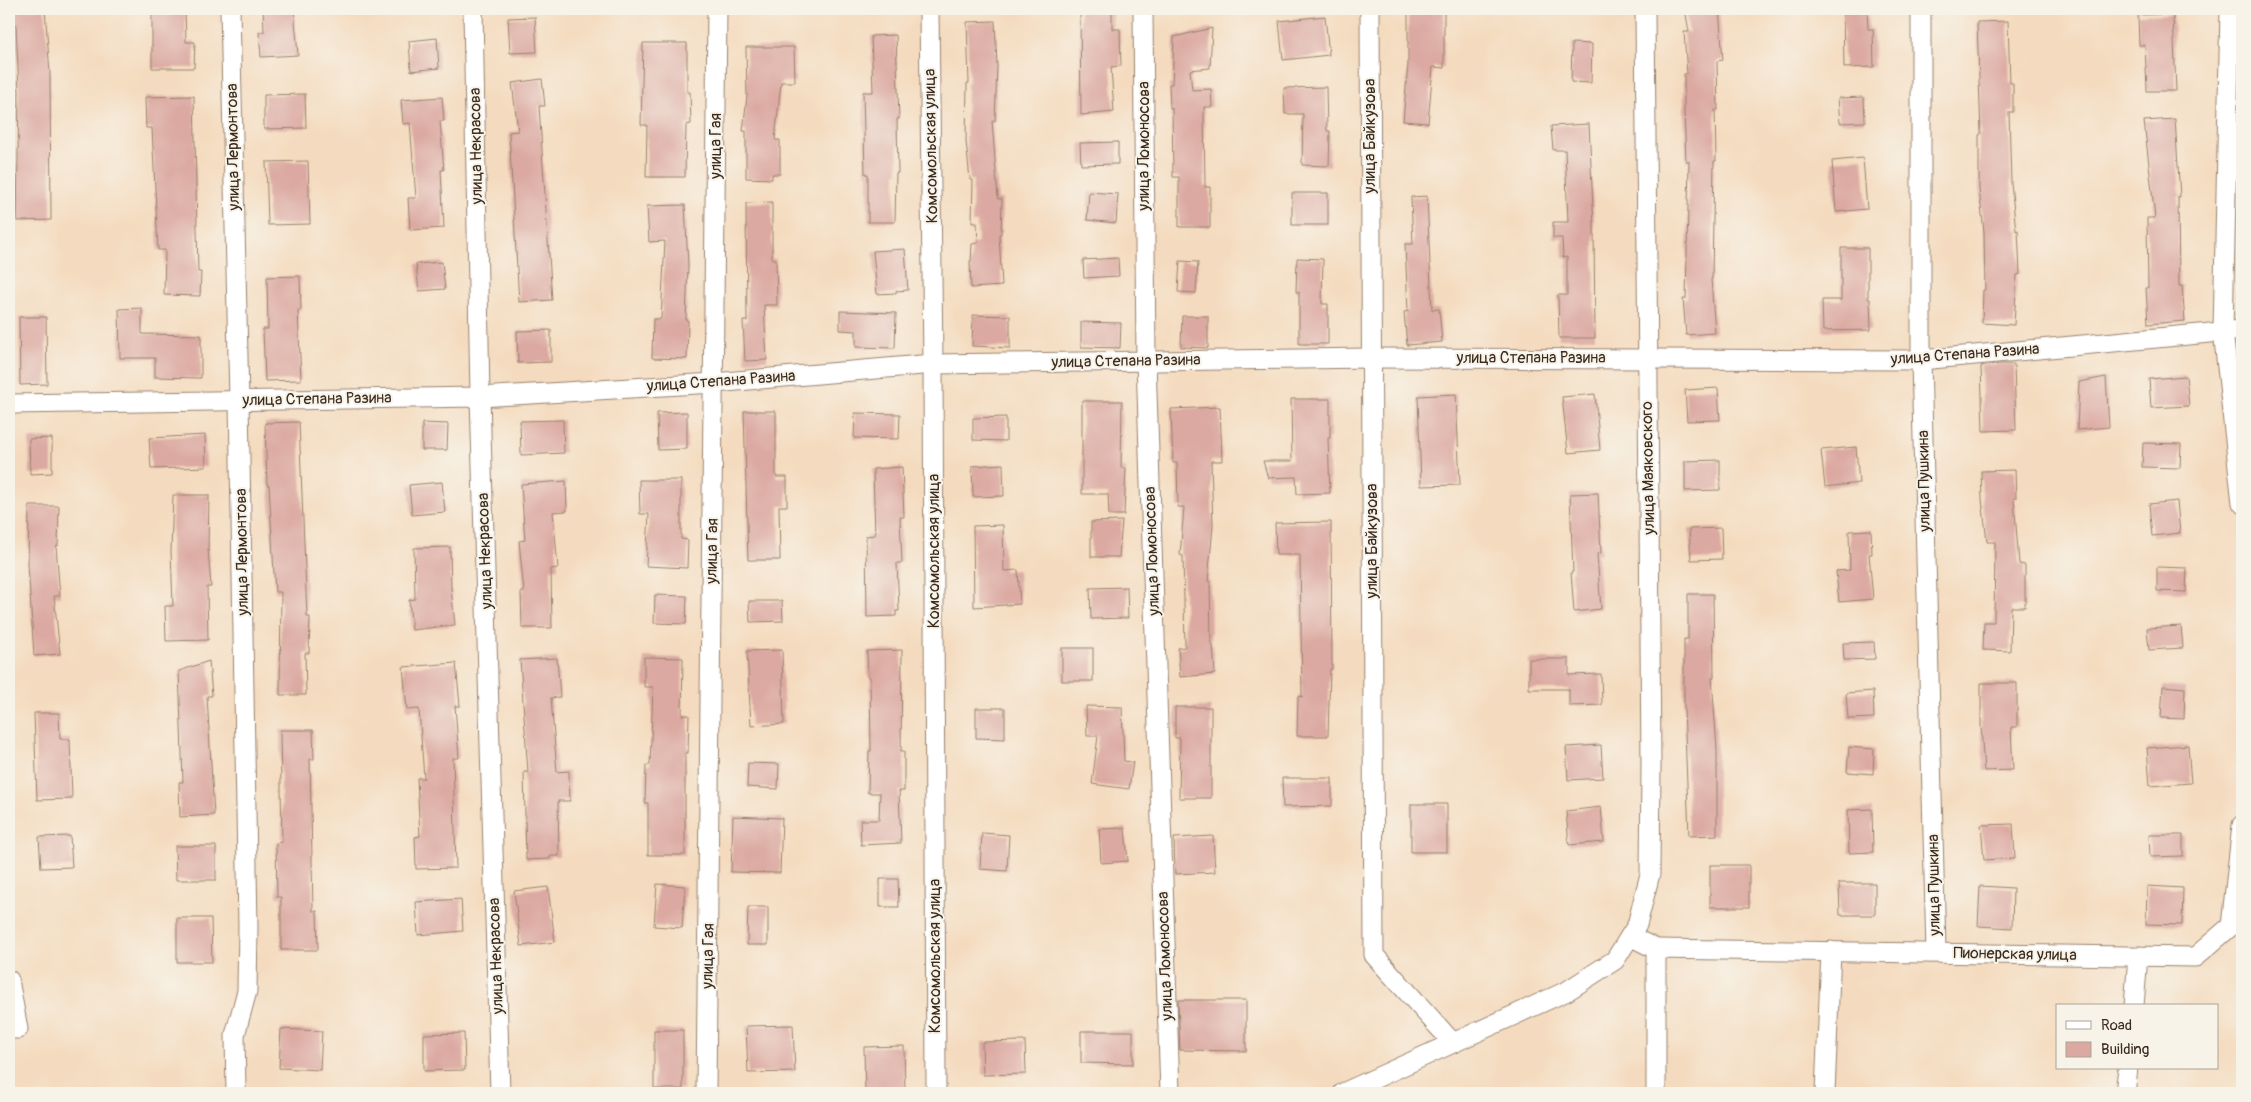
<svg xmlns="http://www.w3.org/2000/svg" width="2251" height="1102" font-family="Pangolin,sans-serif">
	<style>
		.building { fill: #dba9a1 }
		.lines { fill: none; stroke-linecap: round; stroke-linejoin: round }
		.minor-casing { stroke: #98826e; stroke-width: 21 }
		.minor { stroke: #fff; stroke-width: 19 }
		.labels { text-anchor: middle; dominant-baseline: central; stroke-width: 4; stroke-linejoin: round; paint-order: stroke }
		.street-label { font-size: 16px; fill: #3b2a1e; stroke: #f7f3e8 }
	</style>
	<rect width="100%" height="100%" fill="#f7f3e8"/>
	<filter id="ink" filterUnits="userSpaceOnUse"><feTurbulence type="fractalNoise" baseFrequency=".02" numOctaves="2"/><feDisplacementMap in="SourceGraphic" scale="10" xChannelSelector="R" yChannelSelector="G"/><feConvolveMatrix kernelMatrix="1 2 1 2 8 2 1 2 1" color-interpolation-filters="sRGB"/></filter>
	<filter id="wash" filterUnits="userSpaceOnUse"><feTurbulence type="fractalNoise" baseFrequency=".0096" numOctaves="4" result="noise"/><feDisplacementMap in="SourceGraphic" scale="20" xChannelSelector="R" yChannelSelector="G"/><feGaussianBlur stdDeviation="1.12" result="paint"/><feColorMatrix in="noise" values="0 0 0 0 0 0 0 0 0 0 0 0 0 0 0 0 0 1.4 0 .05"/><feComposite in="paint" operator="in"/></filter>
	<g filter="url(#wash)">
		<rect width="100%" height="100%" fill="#f4dbbf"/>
		<g id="blocks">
			<g class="building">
				<polygon points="11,9 45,9 50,73 51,220 17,221 19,92 16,24 12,25"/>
				<polygon points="152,9 185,9 186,42 195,42 194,68 152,68"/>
				<polygon points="263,9 294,9 298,55 261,57 259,32 264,32"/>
				<polygon points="1080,9 1112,9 1112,29 1120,29 1121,66 1111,67 1114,112 1081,115"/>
				<polygon points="1408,9 1444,9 1444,68 1433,67 1428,123 1403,121 1408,64"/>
				<polygon points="1685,9 1719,9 1723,60 1717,61 1718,110 1715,110 1716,161 1714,161 1712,279 1711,279 1715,333 1686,335 1683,299 1686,299 1689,161 1686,161 1684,110 1684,74 1687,74 1684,32 1689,32"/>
				<polygon points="1843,9 1867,9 1868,29 1873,29 1874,67 1844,68"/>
				<polygon points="2173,14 2176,91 2147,91 2145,45 2139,45 2138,15"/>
				<polygon points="1325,16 1329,55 1283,60 1279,21"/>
				<polygon points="535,17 537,52 510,53 508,18"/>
				<polygon points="995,21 997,66 995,121 992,121 998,199 1002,199 1001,234 999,234 1002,286 971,288 970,261 971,261 972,244 978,243 977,223 972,223 973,180 970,180 966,141 967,83 969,83 967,22"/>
				<polygon points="2008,21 2010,83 2013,83 2013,112 2009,112 2011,183 2016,231 2018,230 2020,274 2017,275 2014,325 1982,323 1983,290 1985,290 1984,232 1979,189 1979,135 1981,134 1977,22"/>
				<polygon points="1212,28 1210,68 1190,70 1192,90 1211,89 1212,107 1204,107 1205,187 1210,187 1210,227 1179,227 1179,177 1173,177 1172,108 1170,108 1169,84 1172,84 1174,37"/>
				<polygon points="896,35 899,119 897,119 898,173 896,173 895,222 868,222 868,174 865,174 863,92 873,92 871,36"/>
				<polygon points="437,38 439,68 411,71 409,41"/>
				<polygon points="643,43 687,43 687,92 690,92 691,124 686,125 685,177 646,177 647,125 641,125"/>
				<polygon points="1572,43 1592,44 1591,83 1571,82"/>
				<polygon points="746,47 794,47 795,82 781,82 775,140 780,140 780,174 772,174 772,179 746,178 746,131 743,131 747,96"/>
				<polygon points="542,79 545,106 539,106 552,300 519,302 509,132 518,131 512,83"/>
				<polygon points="1326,87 1327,131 1330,131 1329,166 1302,165 1303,114 1285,114 1284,88"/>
				<polygon points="305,94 306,128 264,129 264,95"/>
				<polygon points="194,96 198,272 201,272 200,296 164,295 165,250 158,250 152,128 146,128 145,97"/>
				<polygon points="442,97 444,121 440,121 444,170 441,170 444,228 410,230 408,198 416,198 410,123 403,124 401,100"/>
				<polygon points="1864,97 1865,122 1840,123 1838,98"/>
				<polygon points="2175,119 2180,197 2178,197 2179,286 2182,286 2185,321 2148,324 2146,288 2148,288 2147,218 2155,218 2144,121"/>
				<polygon points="1589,124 1594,227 1595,338 1559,338 1558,295 1567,295 1567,257 1563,258 1562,238 1553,238 1553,222 1568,222 1565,150 1553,150 1551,126"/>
				<polygon points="1118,142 1118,164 1081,165 1080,143"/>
				<polygon points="1863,158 1867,209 1836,212 1832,161"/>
				<polygon points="308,161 310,224 268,225 266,162"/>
				<polygon points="1089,192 1118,194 1116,223 1087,220"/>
				<rect x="1292" y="193" width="36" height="32"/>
				<polygon points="1427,196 1432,310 1439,309 1442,342 1407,345 1404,312 1408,311 1405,244 1413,244 1411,197"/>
				<polygon points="772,202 772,259 776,259 777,305 764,305 767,360 745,361 743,321 747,321 746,203"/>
				<polygon points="685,205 688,265 686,320 688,320 687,359 652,358 653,319 661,319 665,241 649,242 647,206"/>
				<polygon points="1841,248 1868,248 1868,299 1870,299 1871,330 1823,331 1822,300 1841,300"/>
				<polygon points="905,249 908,290 896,291 896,293 877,294 873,251"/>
				<polygon points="1118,258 1119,276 1084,278 1083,260"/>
				<polygon points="1297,258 1323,259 1322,304 1328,304 1328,344 1299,344 1299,292 1296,292"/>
				<polygon points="1180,261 1198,262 1196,293 1178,292"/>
				<polygon points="442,262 445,289 419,291 416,264"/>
				<polygon points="300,276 301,310 298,310 301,380 265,381 263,329 268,329 267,277"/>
				<polygon points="142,308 142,334 201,335 201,378 155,377 155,358 120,358 119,309"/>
				<polygon points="840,311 896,313 895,348 856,347 856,331 840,330"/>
				<polygon points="973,315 1010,316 1010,348 972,346"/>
				<polygon points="1182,316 1208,316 1208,348 1181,347"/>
				<polygon points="19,317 46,317 47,384 20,385"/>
				<polygon points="1081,322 1121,323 1120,348 1081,347"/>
				<polygon points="551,330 551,362 518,363 517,331"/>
				<polygon points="1999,364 2014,364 2016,430 1983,431 1981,366"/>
				<polygon points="2186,376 2189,406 2151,408 2149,379"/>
				<polygon points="2106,377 2109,427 2077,430 2079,382"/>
				<polygon points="1718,388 1720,420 1687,421 1685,390"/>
				<polygon points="1456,394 1460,485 1421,486 1418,396"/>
				<polygon points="1595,394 1600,450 1568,453 1562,397"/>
				<polygon points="1291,399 1330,399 1330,438 1328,438 1330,493 1297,494 1296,477 1268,478 1263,461 1292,461"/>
				<polygon points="1082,401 1122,401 1121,468 1126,468 1124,515 1109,515 1108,494 1082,494"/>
				<polygon points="1220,407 1222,461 1211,461 1213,526 1208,581 1210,581 1211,645 1213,645 1215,674 1180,677 1178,648 1185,647 1183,556 1180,555 1184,507 1178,507 1177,463 1173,463 1171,409"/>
				<polygon points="744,411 776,411 776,477 787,477 787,506 779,506 780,560 748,560"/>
				<polygon points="687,412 687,449 658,450 657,413"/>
				<polygon points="855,413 900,414 899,439 854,438"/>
				<polygon points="1006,417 1006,441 973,440 973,418"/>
				<polygon points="563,420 564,453 521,455 520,421"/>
				<polygon points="299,422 307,617 310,617 309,653 305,653 306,695 280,695 281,592 275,592 269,485 267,485 265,423"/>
				<polygon points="422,423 448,424 447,450 422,450"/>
				<polygon points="205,435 206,467 151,469 149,438"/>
				<polygon points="52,438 52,473 30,474 29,439"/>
				<polygon points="2143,443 2181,444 2180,468 2142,467"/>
				<polygon points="1856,447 1859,483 1825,487 1821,450"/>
				<polygon points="1720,460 1720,490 1685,491 1685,461"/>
				<polygon points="1003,464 1004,496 973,497 972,466"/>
				<polygon points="902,467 904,517 900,517 902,563 897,563 899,611 896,611 896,616 867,617 866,536 875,535 873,469"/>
				<polygon points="2015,470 2016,498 2014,498 2019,564 2025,565 2025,607 2011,607 2010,651 1983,650 1984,622 1994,622 1995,542 1987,542 1982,499 1981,471"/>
				<polygon points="639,480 681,480 681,539 688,540 687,568 646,566 649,514 640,514"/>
				<polygon points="566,481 567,511 553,512 558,568 551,569 552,628 522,628 521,592 524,592 519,541 525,540 521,484"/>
				<polygon points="442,482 445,512 412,515 409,485"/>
				<polygon points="1598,493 1601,553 1597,554 1601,609 1574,612 1571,572 1573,572 1570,494"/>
				<polygon points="173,495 209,495 208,549 211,587 207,587 208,640 166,641 165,606 173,606 171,551"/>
				<polygon points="2177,501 2180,533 2152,536 2149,504"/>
				<polygon points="29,506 59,506 58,546 56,546 60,596 54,596 60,654 34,656 28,564"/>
				<polygon points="1122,521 1119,557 1091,557 1091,522"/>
				<polygon points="1331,522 1332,669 1330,669 1328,736 1297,736 1298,696 1302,697 1300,555 1276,555 1275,523"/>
				<polygon points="1003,525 1004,571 1018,570 1020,604 974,607 973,526"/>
				<polygon points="1721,528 1722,559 1691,560 1689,529"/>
				<polygon points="1871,530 1872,554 1869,554 1873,599 1839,602 1836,571 1850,570 1849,531"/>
				<polygon points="450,547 451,588 455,625 412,630 409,600 415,599 414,548"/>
				<polygon points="2157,567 2187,568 2186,592 2157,591"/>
				<polygon points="1127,587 1128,618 1091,619 1090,588"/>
				<polygon points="1688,594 1713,594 1714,678 1712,678 1717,750 1717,835 1689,836 1684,707 1684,639 1688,639"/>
				<polygon points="655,595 687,596 686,624 654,623"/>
				<polygon points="749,601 782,601 783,621 750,622"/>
				<polygon points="2181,626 2183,648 2149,650 2147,628"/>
				<polygon points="1874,642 1875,659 1844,660 1843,643"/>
				<rect x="1062" y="648" width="31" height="33"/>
				<polygon points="782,650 784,724 751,726 747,651"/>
				<polygon points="902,650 901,751 904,751 904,791 899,791 901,843 861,845 860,820 879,820 880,793 868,793 869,751 871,751 870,677 868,677 867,651"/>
				<polygon points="644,657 683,658 682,715 689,715 688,753 685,753 685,855 648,855 648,803 645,803 646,765 650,765 653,687 644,687"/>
				<polygon points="557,658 560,697 551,698 557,772 569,771 570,801 558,801 559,856 550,856 550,859 526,860 524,772 528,772 520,660"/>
				<polygon points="1529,659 1569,659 1569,675 1601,674 1602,705 1569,706 1569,689 1529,689"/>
				<polygon points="209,661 212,696 207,696 214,815 180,817 179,782 183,782 179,671"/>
				<polygon points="456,663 460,706 455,706 459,758 453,758 456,868 416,869 415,837 420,836 417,778 424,778 419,709 407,710 403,667"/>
				<polygon points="1981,683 2017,683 2017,727 2011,727 2013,770 1984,771 1981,726"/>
				<polygon points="2163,686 2185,688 2184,719 2161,718"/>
				<polygon points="1873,691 1874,718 1848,719 1846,693"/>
				<polygon points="1086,706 1122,707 1124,761 1133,762 1129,789 1092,784 1098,736 1087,736"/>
				<polygon points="1175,707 1211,707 1211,798 1179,798 1180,738 1175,738"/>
				<polygon points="976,708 1005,708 1005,739 976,738"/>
				<polygon points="34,713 59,713 60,739 70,739 72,799 37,800"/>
				<polygon points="280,730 313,730 314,759 310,759 313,911 317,911 318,950 281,950 281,897 277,897 276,843 282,842"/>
				<polygon points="1601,745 1603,778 1568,780 1566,747"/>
				<polygon points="2188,745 2191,783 2150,786 2147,748"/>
				<polygon points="1849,747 1874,749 1873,774 1847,772"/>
				<polygon points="748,763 779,764 778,789 747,787"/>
				<polygon points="1282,778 1332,778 1332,806 1283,807"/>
				<rect x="1411" y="804" width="36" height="48"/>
				<polygon points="1601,807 1604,842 1569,845 1566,811"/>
				<polygon points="1872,809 1873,852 1849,853 1848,810"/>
				<polygon points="733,816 782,818 780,873 731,872"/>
				<polygon points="2013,824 2015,858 1984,860 1981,825"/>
				<polygon points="1125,828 1128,861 1101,863 1099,829"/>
				<polygon points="982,833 1009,835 1007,871 980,869"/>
				<polygon points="2149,835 2183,835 2183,856 2150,857"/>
				<polygon points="70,836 72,867 41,868 39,837"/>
				<polygon points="1213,836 1215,872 1175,874 1174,838"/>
				<polygon points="175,846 216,846 216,880 176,880"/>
				<rect x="1710" y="865" width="39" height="42"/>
				<polygon points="880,879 898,879 899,907 880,907"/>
				<polygon points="1839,883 1875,883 1875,915 1840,915"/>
				<polygon points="657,884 685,886 682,928 654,926"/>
				<polygon points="1980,886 2013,888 2012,928 1978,926"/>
				<polygon points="2147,886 2183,888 2182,925 2146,924"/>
				<polygon points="548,887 555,942 521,946 514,891"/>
				<polygon points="461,899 463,931 418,935 416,902"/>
				<polygon points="748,907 768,907 768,945 747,945"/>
				<polygon points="177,918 211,918 212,962 177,962"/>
				<polygon points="1178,1000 1246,1000 1246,1051 1180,1050"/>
				<polygon points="793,1025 795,1072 748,1073 746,1026"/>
				<polygon points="281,1029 322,1031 320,1070 279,1068"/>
				<rect x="654" y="1030" width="29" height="59"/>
				<polygon points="1081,1031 1133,1031 1133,1064 1081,1063"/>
				<polygon points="464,1033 465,1070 424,1071 424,1034"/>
				<polygon points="1025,1041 1026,1074 983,1075 982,1042"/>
				<polygon points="904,1046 905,1093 865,1093 864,1047"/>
			</g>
		</g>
	</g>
	<g filter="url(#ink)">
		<use href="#blocks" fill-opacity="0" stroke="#98826e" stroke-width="1"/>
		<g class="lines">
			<g class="minor-casing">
				<g id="minor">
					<polyline points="230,9 239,400 248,927 247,991 235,1035 236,1093"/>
					<polyline points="473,9 480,397 500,1093"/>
					<polyline points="929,9 933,364 936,1093"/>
					<polyline points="1143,9 1146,361 1170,1093"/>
					<polyline points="1370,9 1374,955 1453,1043"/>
					<polyline points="1921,9 1921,360 1936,952"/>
					<polyline points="2230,9 2223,331 2242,503"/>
					<polyline points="9,404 480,397 714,383 933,364 1370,358 1921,360 2242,330"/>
					<polyline points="1630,936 1656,949 1656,1093"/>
					<polyline points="1656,949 2195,957 2231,926 2242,825"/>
					<polyline points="9,980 18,1029 9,1029"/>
					<polyline points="2134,1006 2138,956"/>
					<polyline points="706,1093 717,9"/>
					<polyline points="1343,1093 1567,991 1615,960 1637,925 1650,874 1651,765 1645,9"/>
					<polyline points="1825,1093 1831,951"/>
					<polyline points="2125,1093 2128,1068"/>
				</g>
			</g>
			<use href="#minor" class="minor"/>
		</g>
	</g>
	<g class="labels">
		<g class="street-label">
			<text transform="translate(1370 136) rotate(-90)">улица Байкузова</text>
			<text transform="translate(476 146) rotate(-91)">улица Некрасова</text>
			<text transform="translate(716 146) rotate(-90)">улица Гая</text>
			<text transform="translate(931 146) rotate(-91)">Комсомольская улица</text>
			<text transform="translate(1144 146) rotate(-90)">улица Ломоносова</text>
			<text transform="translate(233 147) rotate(-91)">улица Лермонтова</text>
			<text transform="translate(1965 354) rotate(-4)">улица Степана Разина</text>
			<text x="1531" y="358">улица Степана Разина</text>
			<text transform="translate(1126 361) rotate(-1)">улица Степана Разина</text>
			<text transform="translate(721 381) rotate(-4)">улица Степана Разина</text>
			<text transform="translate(317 399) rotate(-1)">улица Степана Разина</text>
			<text transform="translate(1648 468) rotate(-91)">улица Маяковского</text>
			<text transform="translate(1924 481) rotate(-91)">улица Пушкина</text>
			<text transform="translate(1372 541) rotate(-90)">улица Байкузова</text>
			<text transform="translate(485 551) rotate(-92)">улица Некрасова</text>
			<text transform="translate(712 551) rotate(-89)">улица Гая</text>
			<text transform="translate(934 551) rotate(-90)">Комсомольская улица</text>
			<text transform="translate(1152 551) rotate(-92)">улица Ломоносова</text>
			<text transform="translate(242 552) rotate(-91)">улица Лермонтова</text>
			<text transform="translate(1934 885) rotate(-91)">улица Пушкина</text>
			<text transform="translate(2015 954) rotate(1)">Пионерская улица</text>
			<text transform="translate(496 956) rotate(-92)">улица Некрасова</text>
			<text transform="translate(708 956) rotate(-89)">улица Гая</text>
			<text transform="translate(935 956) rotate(-90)">Комсомольская улица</text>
			<text transform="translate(1165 956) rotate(-92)">улица Ломоносова</text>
		</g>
	</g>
	<rect width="2251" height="1102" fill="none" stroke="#f7f3e8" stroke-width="30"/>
	<rect x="2056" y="1004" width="162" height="65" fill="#f7f3e8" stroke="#aca397"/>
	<rect x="2066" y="1021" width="25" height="8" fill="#ffffff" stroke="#aca397"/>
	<text x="2101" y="1030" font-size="15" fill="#3b2a1e">Road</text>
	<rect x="2066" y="1042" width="25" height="15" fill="#dba9a1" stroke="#aca397"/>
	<text x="2101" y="1054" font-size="15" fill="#3b2a1e">Building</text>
</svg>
